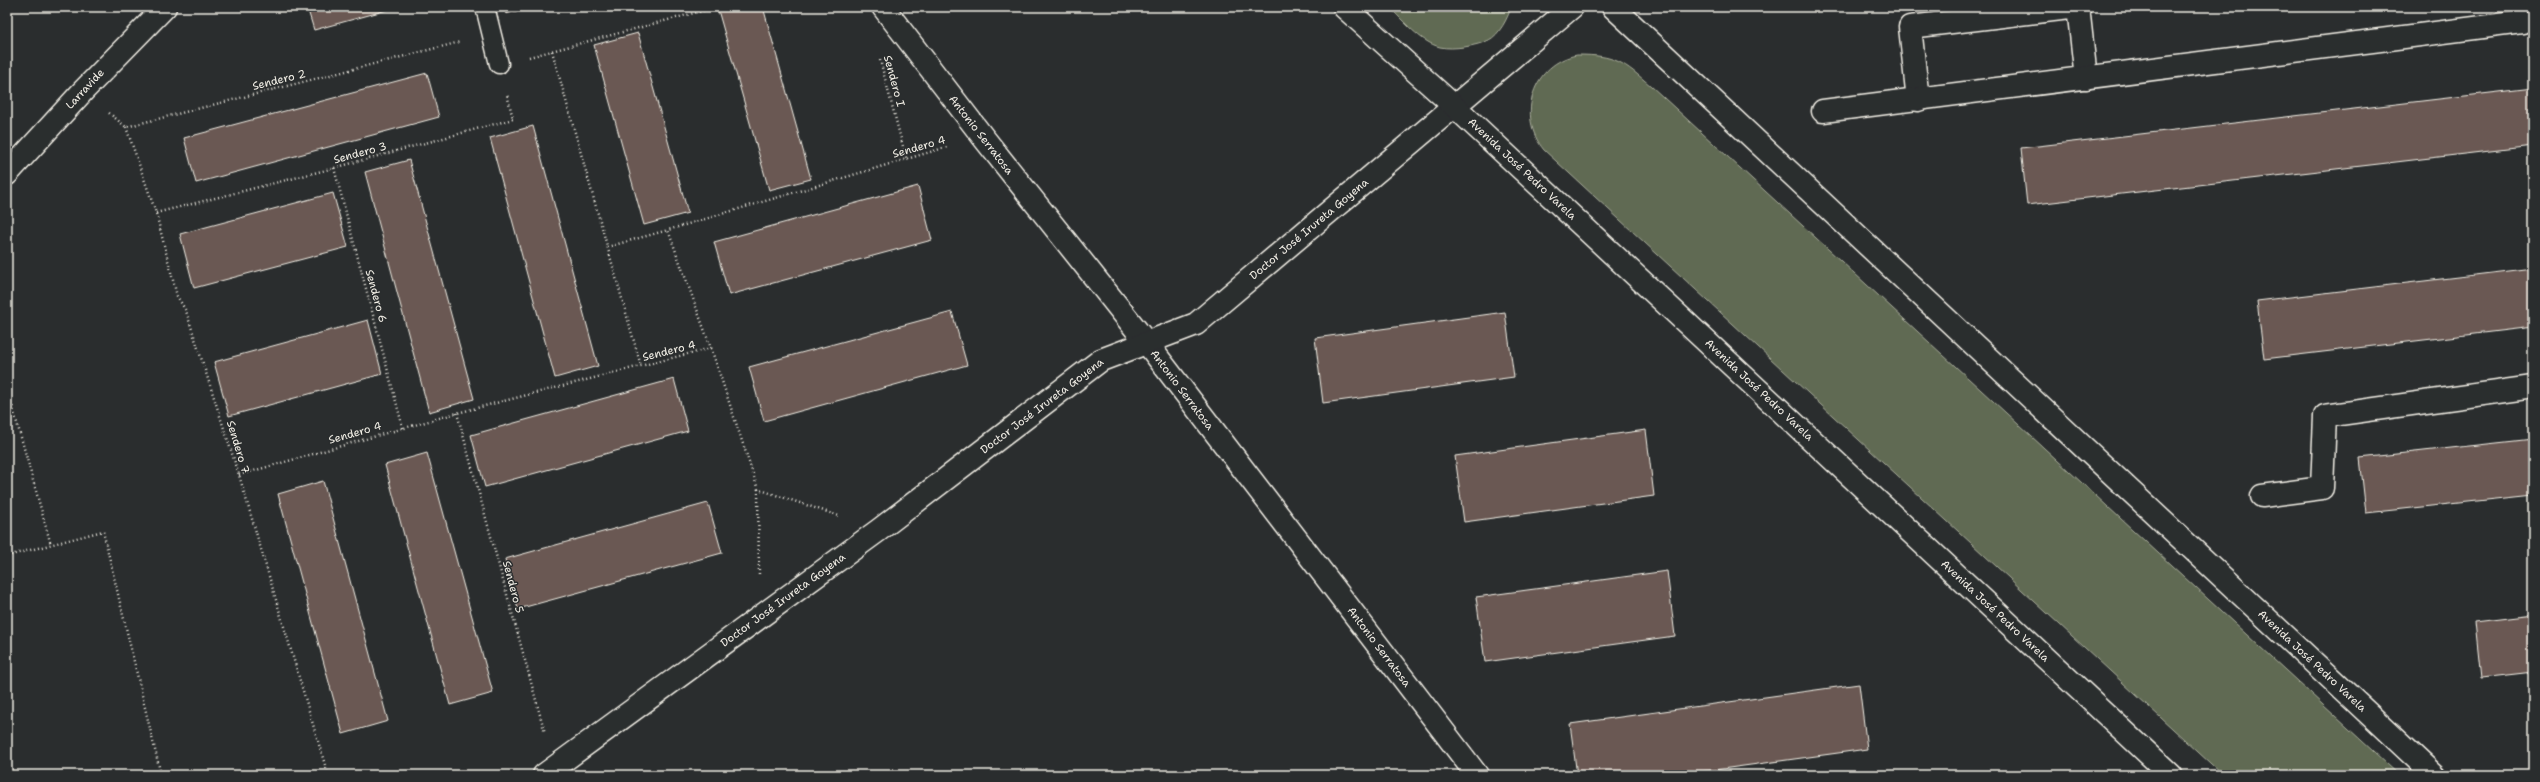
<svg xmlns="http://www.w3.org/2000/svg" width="2540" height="782" font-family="'Shantell Sans',sans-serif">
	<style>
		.green { fill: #616b52; stroke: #aaae9d }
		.building { fill: #6a5953; stroke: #f4f1e8 }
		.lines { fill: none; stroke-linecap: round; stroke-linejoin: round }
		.lane-casing { stroke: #f4f1e8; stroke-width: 21 }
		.street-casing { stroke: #f4f1e8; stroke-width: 25 }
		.secondary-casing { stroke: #f4f1e8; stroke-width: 25 }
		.path { stroke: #f4f1e8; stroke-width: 2.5; stroke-dasharray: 1 3; stroke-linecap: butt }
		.lane { stroke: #2a2d2e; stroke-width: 18 }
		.street { stroke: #2a2d2e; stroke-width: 22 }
		.secondary { stroke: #2a2d2e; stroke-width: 22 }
		.labels { text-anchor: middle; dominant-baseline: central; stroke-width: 3; stroke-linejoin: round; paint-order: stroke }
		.street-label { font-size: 11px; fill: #f4f1e8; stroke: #2a2d2e }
	</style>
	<rect width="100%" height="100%" fill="#2a2d2e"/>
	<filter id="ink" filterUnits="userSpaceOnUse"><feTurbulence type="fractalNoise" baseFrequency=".025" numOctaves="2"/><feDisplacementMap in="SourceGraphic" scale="8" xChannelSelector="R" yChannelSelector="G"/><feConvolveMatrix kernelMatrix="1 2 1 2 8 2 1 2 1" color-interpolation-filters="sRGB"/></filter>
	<g filter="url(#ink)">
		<g class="green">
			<path d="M1389,7H1511C1508,18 1499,35 1489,40C1477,46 1453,50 1440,47C1420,42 1403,20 1389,7Z"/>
			<path d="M1577,55C1616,55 1623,62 1651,86L2399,775H2223L1544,150C1516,116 1533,63 1577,55Z"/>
		</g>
		<g class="building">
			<polygon points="307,7 398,7 314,30"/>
			<polygon points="504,7 531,7 506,14"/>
			<polygon points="731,7 763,7 811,179 769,190 718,10"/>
			<polygon points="2153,7 2181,7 2153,10"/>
			<polygon points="638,33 688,213 644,225 594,45"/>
			<polygon points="427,73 439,117 196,183 184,138"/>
			<polygon points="2533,88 2533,146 2027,205 2021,148"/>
			<polygon points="533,126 598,366 555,378 490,138"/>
			<polygon points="409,160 474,399 429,412 365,172"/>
			<polygon points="918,186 932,240 729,295 714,242"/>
			<polygon points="333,193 348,247 194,288 180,234"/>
			<polygon points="2533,268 2533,327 2264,359 2257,301"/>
			<polygon points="952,312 967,365 764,421 749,367"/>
			<polygon points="1505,312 1514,377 1323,403 1315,338"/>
			<polygon points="368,320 382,374 229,416 214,362"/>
			<polygon points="674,379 688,431 485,487 471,435"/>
			<polygon points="1646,430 1654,496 1464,522 1455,456"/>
			<polygon points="2533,439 2533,495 2366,513 2360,458"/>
			<polygon points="427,453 493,693 450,705 385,465"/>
			<polygon points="323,481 388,721 343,734 278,494"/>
			<polygon points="708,503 722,553 518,609 505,559"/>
			<polygon points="1667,571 1675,636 1485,662 1476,597"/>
			<polygon points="2533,615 2533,672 2481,678 2475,622"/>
			<polygon points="1859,684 1867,749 1678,775 1577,775 1570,724"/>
		</g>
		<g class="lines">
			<g class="lane-casing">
				<polyline id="lane" points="485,7 499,64"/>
			</g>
			<g class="street-casing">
				<g id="street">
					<polyline points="883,7 983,137 1146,342 1477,775"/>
					<polyline points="1918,100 1910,27 2078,7 2086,78"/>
					<polyline points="1823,111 2522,22"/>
					<polyline points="2262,496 2322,488 2325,416 2533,387"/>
					<polyline points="544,775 879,530 1101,360 1196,324 1572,7"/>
				</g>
			</g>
			<g class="secondary-casing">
				<g id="secondary">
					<polyline points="1344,7 1454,106 2171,775"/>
					<polyline points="1613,7 2434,775"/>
					<polyline points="7,174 83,91 165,7"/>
				</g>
			</g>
			<g class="path">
				<polyline points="552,51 641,366"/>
				<polyline points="529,57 717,7"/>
				<polyline points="880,60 906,158"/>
				<polyline points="109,113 126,127 460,42"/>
				<polyline points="126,127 156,213 177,296 186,311 239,475 328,775"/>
				<polyline points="334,168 403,428"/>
				<polyline points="156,213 334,168 513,119 507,94"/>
				<polyline points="607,247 668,230"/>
				<polyline points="711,348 758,489 839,516"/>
				<polyline points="7,387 51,545"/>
				<polyline points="457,413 545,733"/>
				<polyline points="239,475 457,413 711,348 668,230 947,147"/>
				<polyline points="758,489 759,576"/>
				<polyline points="7,556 103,531 161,775"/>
			</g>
			<use href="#lane" class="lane"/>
			<use href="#street" class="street"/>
			<use href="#secondary" class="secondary"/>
		</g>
	</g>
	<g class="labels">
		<g class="street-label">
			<text transform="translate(279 80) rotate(-14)">Sendero 2</text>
			<text transform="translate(894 81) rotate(75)">Sendero I</text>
			<text transform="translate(85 89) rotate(-47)">Larravide</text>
			<text transform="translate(981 135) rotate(52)">Antonio Serratosa</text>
			<text transform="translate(919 147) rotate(-16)">Sendero 4</text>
			<text transform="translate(360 153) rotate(-15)">Sendero 3</text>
			<text transform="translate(1522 169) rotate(43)">Avenida José Pedro Varela</text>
			<text transform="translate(1309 229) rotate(-40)">Doctor José Irureta Goyena</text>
			<text transform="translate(376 296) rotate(75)">Sendero 6</text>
			<text transform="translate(669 351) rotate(-14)">Sendero 4</text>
			<text transform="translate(1182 390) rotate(53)">Antonio Serratosa</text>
			<text transform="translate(1759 390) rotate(43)">Avenida José Pedro Varela</text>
			<text transform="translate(1042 406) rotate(-37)">Doctor José Irureta Goyena</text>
			<text transform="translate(355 433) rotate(-16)">Sendero 4</text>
			<text transform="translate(238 447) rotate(73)">Sendero 7</text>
			<text transform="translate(513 587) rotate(75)">Sendero 5</text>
			<text transform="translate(783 600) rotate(-36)">Doctor José Irureta Goyena</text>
			<text transform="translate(1995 611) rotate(43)">Avenida José Pedro Varela</text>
			<text transform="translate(1379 647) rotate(53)">Antonio Serratosa</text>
			<text transform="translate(2312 661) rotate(43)">Avenida José Pedro Varela</text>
		</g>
	</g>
	<rect width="2540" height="782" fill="none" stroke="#2a2d2e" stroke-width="24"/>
	<rect x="12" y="12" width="2516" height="758" fill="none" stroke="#f4f1e8" stroke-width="1.5" filter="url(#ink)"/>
</svg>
